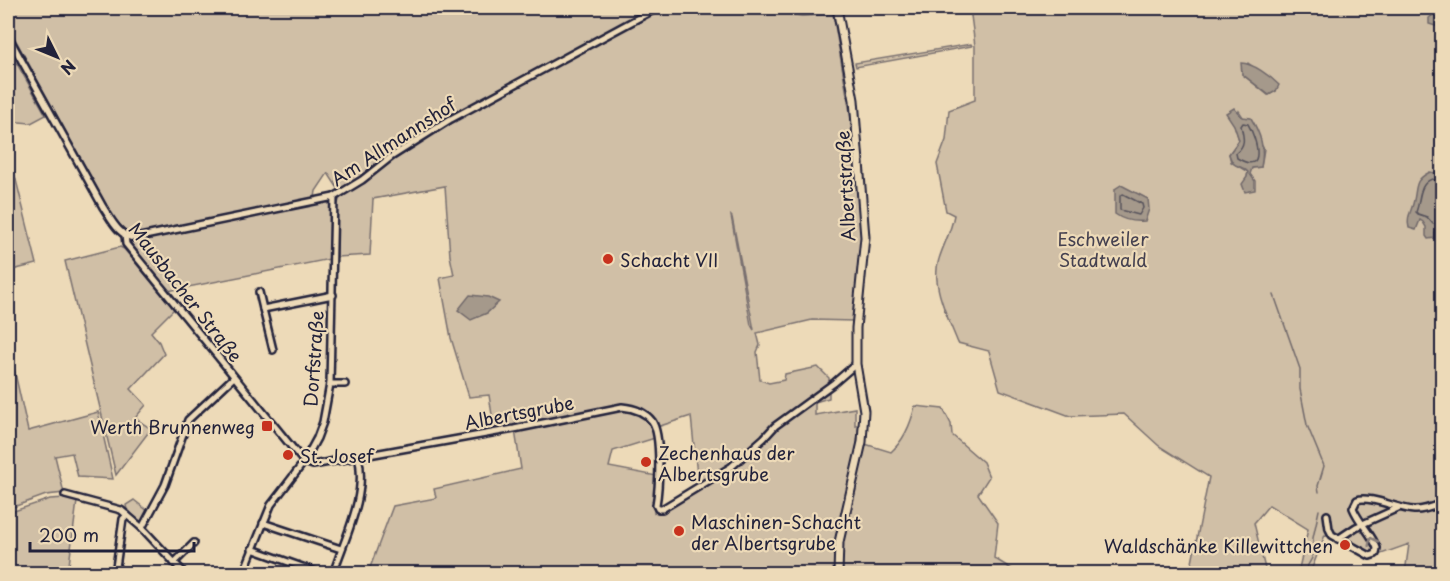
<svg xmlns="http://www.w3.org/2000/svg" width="1450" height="581" font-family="'Playpen Sans',sans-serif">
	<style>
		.green { fill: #d0bfa6; stroke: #797070; stroke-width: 1.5; fill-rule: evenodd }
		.water { fill: #a5998b; stroke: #71696b; stroke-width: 1.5 }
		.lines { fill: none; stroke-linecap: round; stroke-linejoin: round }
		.shore { stroke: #56525b; stroke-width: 1.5 }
		.stream { stroke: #71696b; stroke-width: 1.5 }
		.minor-casing { stroke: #22223b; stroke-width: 10 }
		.major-casing { stroke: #22223b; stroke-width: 11 }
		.minor { stroke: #eddab8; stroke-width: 5 }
		.major { stroke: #eddab8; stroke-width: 7 }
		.oneway { stroke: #887e7a }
		.poi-dot { fill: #c8321e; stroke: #eddab8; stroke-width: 2 }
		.labels { text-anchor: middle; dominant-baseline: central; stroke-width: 4.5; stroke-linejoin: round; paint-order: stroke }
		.street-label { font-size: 18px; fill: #22223b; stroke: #eddab8 }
		.park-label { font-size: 18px; fill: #454150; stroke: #eddab8 }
		.poi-label { font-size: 18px; fill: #22223b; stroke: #eddab8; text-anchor: start }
	</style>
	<rect width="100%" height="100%" fill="#eddab8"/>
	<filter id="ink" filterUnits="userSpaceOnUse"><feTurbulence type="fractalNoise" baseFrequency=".0167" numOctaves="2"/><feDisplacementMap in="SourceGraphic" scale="12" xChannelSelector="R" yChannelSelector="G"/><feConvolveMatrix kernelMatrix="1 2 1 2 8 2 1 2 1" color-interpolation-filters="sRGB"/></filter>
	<g filter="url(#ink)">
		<g class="green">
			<path d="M8,8H650L518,81L448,116L387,154L361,176L340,189L337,187L328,173L316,191L315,198L240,215L136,235C123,231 118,223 110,212L8,26Z"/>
			<path d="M664,8H774V12L802,16L833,14L852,124L859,206L861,237L854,321L812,320L757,333L760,345L757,352L760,380L769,383L784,380L785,374L818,367L829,378V398L815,402V415L855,408V425H859L856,452H863L865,444L891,452C904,440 911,424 915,406L943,409L951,424L952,435L983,462L989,477L978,494L998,523L994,558L1018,573H368L393,506L436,498L434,489L521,469L515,430L622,409C640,411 654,420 655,438L613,451L609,467L657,476L654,512L698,485L691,416L657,427C649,413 637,407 621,405L497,430L494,428L489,395L469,397L451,338L440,278L454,275L450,256L445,186L373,199L370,255L337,257L336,208L340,198L392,161L450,123ZM731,216L732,217L754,330L751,325ZM770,427L772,432L769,435L735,466L699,488V486L730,466L763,437L765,431Z"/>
			<path d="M970,8H1442V14L1440,13L1441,28H1442V573H1405L1409,544L1370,558L1325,535L1310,573H1298L1308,529L1269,505L1254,523L1266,573H1190L1209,477L1159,446L1124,414L1070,416L1000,390L989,351L958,343C949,320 930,284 939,259C944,243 951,232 954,215L946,211L937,164L946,140L949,110L975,100V46ZM1248,63L1260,72L1276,91L1268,95L1242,74ZM1239,111L1264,149L1261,167L1252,168L1247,177L1248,172L1231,162L1229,154L1239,140L1234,124Z"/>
			<polygon points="971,44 972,46 856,67 855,63"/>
			<polygon points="8,48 46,115 31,123 8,121 10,156 37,264 8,271"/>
			<polygon points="319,201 326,201 330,205 330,259 168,291 129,242"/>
			<polygon points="120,247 124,249 174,309 151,332 159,342 164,354 131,389 146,405 135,418 151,429 116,475 65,261"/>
			<polygon points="8,342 28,431 98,412 113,479 78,477 72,453 55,456 64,493 46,495 8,509"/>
			<polygon points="66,498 77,501 68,573 8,573 8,513 50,499"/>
			<polygon points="134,500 149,512 144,520 139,523 127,510 126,505"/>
		</g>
		<g class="water">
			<polygon points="1434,14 1442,14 1442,28 1429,24 1429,18"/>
			<path d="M1241,63C1253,63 1270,76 1279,85L1276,91L1269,95L1242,74Z"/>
			<path d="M1234,108L1242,117L1251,118C1261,135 1265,148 1261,167L1252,168L1250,174L1255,181V190L1245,192L1242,184L1247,177L1248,172C1239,162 1234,171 1229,154L1239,140L1234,125L1226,113Z"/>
			<path d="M1430,172L1435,173L1442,178V229L1440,228L1435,233V238L1428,239L1426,236V227L1423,222L1420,220L1416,230L1409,228C1406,216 1412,211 1414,200C1417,186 1414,180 1430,172Z"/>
			<path d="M1121,185L1148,199L1149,209L1145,221C1135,222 1123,220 1115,214V189Z"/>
			<polygon points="470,295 488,297 499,302 487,313 471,320 458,310"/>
		</g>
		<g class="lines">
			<g class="shore">
				<path d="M1243,123L1248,124C1257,139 1267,176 1237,158L1236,153C1246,145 1244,138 1241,126Z"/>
				<path d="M1442,183L1432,179C1418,184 1421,200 1416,212L1418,214L1427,217L1433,224L1442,222"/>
				<polygon points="1123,194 1142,204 1143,208 1139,215 1120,210 1120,196"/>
			</g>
			<g class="stream">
				<polyline points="1274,295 1300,369 1300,389 1307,425 1324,466 1318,486 1319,492"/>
				<polyline points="1303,574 1312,558 1313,538 1319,510"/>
			</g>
			<g class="minor-casing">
				<g id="minor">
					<path d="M8,36L103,207C111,219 119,237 135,238L334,197L362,180L391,157L451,119L657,8"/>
					<polyline points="125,235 126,244 304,462"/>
					<polyline points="259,292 263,309"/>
					<polyline points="273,350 263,309 333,295"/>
					<polyline points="330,384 345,384"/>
					<path d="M304,462L313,465L324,463L514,429L622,407C632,408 645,412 652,421C662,435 659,488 656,505L658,509H662L731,467L764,438L775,426L834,383L856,364"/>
					<polyline points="65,495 121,510 142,528 185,574"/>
					<path d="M1327,515L1329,529L1332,535L1370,556L1376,554L1377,548C1372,534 1359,523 1353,508L1357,500C1369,495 1398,509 1414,510C1423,511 1434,506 1442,503"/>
					<polyline points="263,523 341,549"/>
					<polyline points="142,528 165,485 188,420 234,377"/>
					<polyline points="1338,539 1356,527 1398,508"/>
					<polyline points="252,549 322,574"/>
					<polyline points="174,563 194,543"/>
					<polyline points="115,574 123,519 127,515"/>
					<polyline points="243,574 271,505 304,462 317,438 323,422 330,384 334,197"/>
					<path d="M333,574C345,537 368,495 358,456"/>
				</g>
			</g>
			<g class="major-casing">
				<polyline id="major" points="837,8 854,100 865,237 856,328 856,364 864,411 862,442 839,542 838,574"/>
			</g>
			<use href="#minor" class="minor"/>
			<use href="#major" class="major"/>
		</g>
		<defs><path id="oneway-chevron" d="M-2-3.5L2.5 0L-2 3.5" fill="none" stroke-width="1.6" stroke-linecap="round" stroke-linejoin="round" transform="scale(1.5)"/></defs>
		<use class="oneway" href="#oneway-chevron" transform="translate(1372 541) rotate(-116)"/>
	</g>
	<g class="poi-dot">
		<circle cx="608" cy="259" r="6"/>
		<rect x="261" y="420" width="12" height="12" rx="3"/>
		<circle cx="288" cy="455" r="6"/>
		<circle cx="646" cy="462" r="6"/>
		<circle cx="679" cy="531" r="6"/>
		<circle cx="1345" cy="545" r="6"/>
	</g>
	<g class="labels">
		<g class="street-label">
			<text transform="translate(393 141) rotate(-33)">Am Allmannshof</text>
			<text transform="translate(845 186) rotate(-93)">Albertstraße</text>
			<text transform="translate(186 292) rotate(52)">Mausbacher Straße</text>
			<text transform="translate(313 359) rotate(-86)">Dorfstraße</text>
			<text transform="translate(519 412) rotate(-11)">Albertsgrube</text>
		</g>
		<g class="park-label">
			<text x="1103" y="238">Eschweiler<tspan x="1103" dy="21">Stadtwald</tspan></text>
		</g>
		<g class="poi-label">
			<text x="620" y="259">Schacht VII</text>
			<text x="255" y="426" text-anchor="end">Werth Brunnenweg</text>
			<text x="658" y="452">Zechenhaus der<tspan x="658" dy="21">Albertsgrube</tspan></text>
			<text x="300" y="455">St. Josef</text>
			<text x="691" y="521">Maschinen-Schacht<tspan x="691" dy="21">der Albertsgrube</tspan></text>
			<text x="1333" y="545" text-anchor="end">Waldschänke Killewittchen</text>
		</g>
	</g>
	<rect width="1450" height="581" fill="none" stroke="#eddab8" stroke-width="30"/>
	<rect x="15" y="15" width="1420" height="551" fill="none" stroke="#22223b" stroke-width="2" filter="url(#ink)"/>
	<g transform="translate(57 57) rotate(133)" stroke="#eddab8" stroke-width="4.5" paint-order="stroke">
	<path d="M0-4.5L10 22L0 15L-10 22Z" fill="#22223b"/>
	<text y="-9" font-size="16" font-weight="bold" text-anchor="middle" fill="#22223b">N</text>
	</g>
	<path d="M30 542v9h164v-9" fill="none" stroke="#22223b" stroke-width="3"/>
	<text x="39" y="542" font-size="18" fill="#22223b" stroke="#eddab8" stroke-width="4.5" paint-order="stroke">200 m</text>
</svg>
